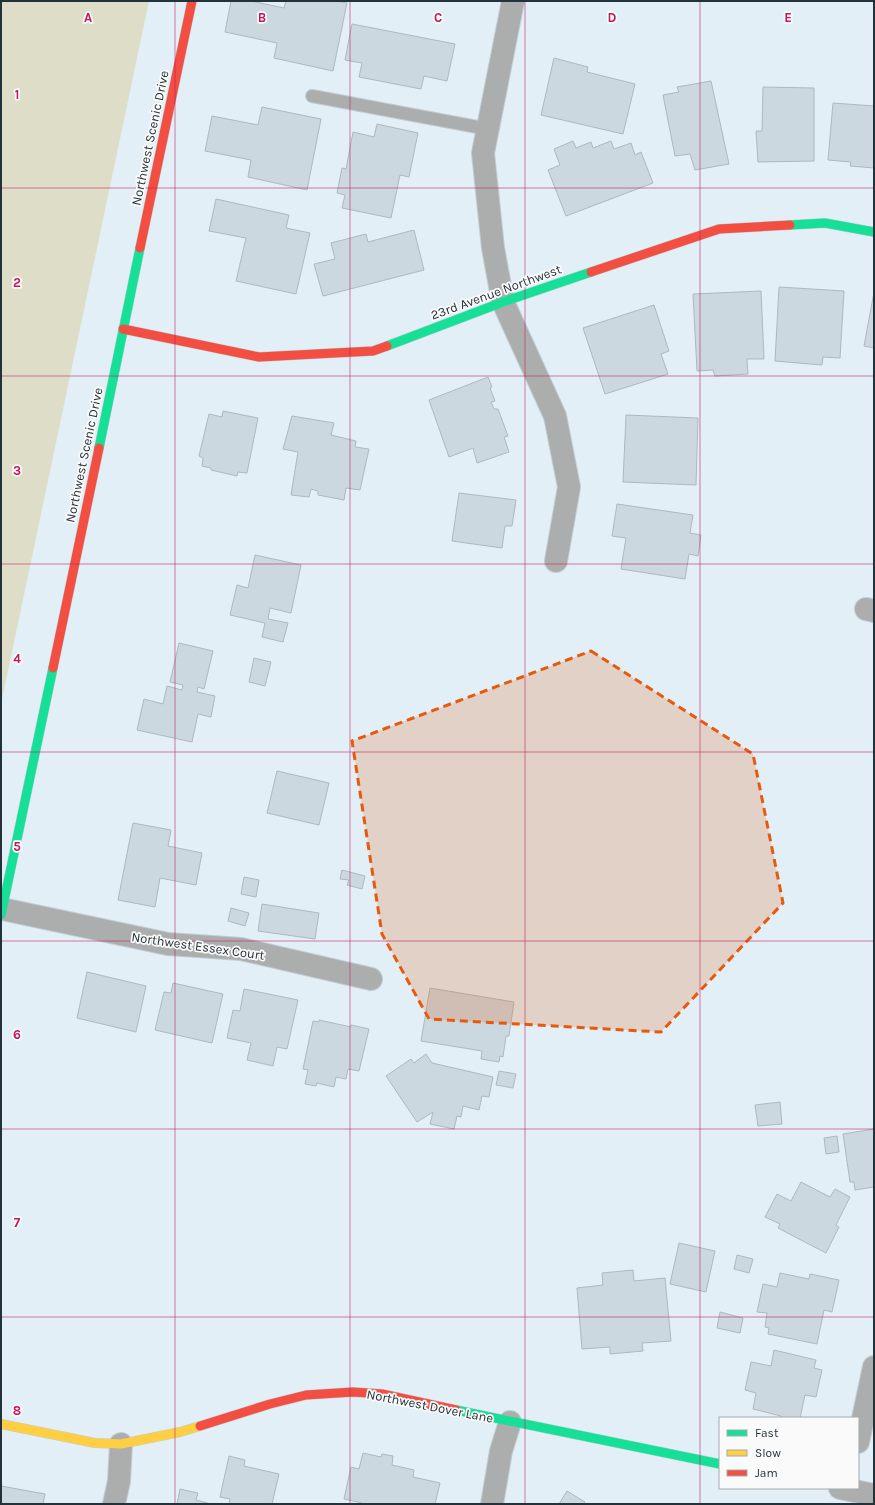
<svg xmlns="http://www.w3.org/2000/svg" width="875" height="1505" font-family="Karla,sans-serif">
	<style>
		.green { fill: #dedec8 }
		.building { fill: #cbd8df; stroke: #adb9c0 }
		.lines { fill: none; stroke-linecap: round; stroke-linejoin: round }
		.lane-casing { stroke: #c1ccd3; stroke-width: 14 }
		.street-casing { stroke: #c1ccd3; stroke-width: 24 }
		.fast-casing { stroke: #c1ccd3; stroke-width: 10 }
		.slow-casing { stroke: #c1ccd3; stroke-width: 10 }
		.jam-casing { stroke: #c1ccd3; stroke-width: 10 }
		.lane { stroke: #acaead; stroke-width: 12 }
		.street { stroke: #acaead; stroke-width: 22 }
		.fast { stroke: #16e098; stroke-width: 9 }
		.slow { stroke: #ffcf43; stroke-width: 9 }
		.jam { stroke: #f24e42; stroke-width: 9 }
		.marked { fill: #e8590c; fill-opacity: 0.2; stroke: #e8590c; stroke-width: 3; stroke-dasharray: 8 5; stroke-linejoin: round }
		.grid { fill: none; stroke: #c2185b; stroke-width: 1; stroke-opacity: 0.55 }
		.labels { text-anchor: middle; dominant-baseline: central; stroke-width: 3.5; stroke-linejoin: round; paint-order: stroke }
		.street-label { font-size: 13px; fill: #23323a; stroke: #fafafa }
		.grid-label { font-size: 13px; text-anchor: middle; font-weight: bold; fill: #c2185b; stroke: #fafafa; stroke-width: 3.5; stroke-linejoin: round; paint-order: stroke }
	</style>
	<rect width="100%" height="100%" fill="#e2eff6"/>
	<polygon class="green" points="1,1 149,1 1,704"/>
	<g class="building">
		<polygon points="231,1 251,1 284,8 286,1 336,1 347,3 333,71 274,58 277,43 225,32"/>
		<polygon points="352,24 455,44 447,81 424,76 421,89 359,77 362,63 345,60"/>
		<polygon points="554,58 588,67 587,72 635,84 623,134 541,115"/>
		<polygon points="711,81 729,164 695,170 690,154 675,156 663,95 679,92 677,87"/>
		<polygon points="763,87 814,88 814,161 758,162 756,131 762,131"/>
		<polygon points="833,103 874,106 874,168 850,166 851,162 828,160"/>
		<polygon points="262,107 321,119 307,190 248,177 251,160 205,151 212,116 258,125"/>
		<polygon points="377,124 418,133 409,177 400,175 391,218 342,208 345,195 337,193 342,168 346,169 353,132 374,137"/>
		<polygon points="573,141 576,148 591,142 593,148 611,141 614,149 631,143 635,155 641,152 653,183 566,216 548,170 560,165 554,149"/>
		<polygon points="216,199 289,215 286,228 310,233 296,294 236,281 246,238 209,231"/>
		<polygon points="414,230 424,270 323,296 314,264 335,259 331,243 366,234 368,242"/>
		<polygon points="779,287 844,291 840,358 823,357 822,365 775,361"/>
		<polygon points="761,291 764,359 747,359 748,374 715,376 713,370 697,371 693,294"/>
		<polygon points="874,292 874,348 864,346"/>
		<polygon points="654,305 669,351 661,354 668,374 605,394 583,328"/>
		<polygon points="488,377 492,387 490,388 495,401 491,402 494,409 498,409 508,436 504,437 509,452 477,463 473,448 449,457 429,400"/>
		<polygon points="223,411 258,418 247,473 238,472 237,476 211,470 211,468 202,466 203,458 199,456 209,414 222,417"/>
		<polygon points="626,415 698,418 696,485 623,482"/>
		<polygon points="292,416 334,423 331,435 356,441 355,447 369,449 360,490 346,488 344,500 318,495 318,491 311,489 309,497 291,495 298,452 283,449"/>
		<polygon points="459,493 516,500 512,526 505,526 502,548 452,541"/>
		<polygon points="617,504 693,515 690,533 701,535 698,556 689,554 685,579 621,569 626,538 612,536"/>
		<polygon points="255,555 301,565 291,613 270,608 268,619 288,623 283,642 262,637 265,623 230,615 237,585 248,588"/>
		<polygon points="179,643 213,651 204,689 198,687 197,692 215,696 211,717 198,714 192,742 137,730 144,699 163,704 167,686 182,690 183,685 170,682"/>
		<polygon points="254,658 271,662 265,686 249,682"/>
		<polygon points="277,771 329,783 319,825 267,813"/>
		<polygon points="133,823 171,830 168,846 202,853 196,885 160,878 155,907 118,900"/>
		<polygon points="342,870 365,876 362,889 347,885 349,880 340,879"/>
		<polygon points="244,877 259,880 256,897 241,894"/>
		<polygon points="262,904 319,913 315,939 258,931"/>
		<polygon points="231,908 249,913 245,926 228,921"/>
		<polygon points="87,972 146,986 136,1032 77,1018"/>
		<polygon points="173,983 223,994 212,1043 155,1030 164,992 171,993"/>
		<polygon points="430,988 514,1002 509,1036 506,1036 503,1057 500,1056 499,1062 481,1059 482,1051 421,1041"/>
		<polygon points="244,989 298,1000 287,1049 277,1047 273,1066 247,1060 251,1043 227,1038 233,1010 240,1011"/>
		<polygon points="319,1020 351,1027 351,1025 369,1029 359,1071 348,1069 346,1079 336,1077 334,1087 317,1083 316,1086 305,1084 308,1070 303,1069 313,1021 319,1022"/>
		<polygon points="426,1054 432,1063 493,1077 489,1097 482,1096 479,1110 463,1106 461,1117 457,1116 454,1129 430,1124 433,1112 417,1122 386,1076 411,1059 414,1063"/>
		<polygon points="499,1071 516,1074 513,1088 496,1085"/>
		<polygon points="780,1102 782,1124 758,1126 755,1105"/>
		<polygon points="874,1129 874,1187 855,1190 854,1182 850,1182 843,1134"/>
		<polygon points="837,1136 839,1152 826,1154 824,1138"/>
		<polygon points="801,1182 830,1197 835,1189 850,1197 836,1225 839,1227 826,1253 778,1228 780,1224 765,1217 777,1194 791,1201"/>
		<polygon points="679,1243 715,1251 706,1292 670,1284"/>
		<polygon points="737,1255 753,1259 749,1273 734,1269"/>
		<polygon points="633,1270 634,1281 665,1278 671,1341 642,1343 643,1351 610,1354 610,1347 582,1349 577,1288 603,1285 602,1273"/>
		<polygon points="780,1273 809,1279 810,1274 839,1280 832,1312 824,1310 817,1344 768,1334 769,1328 765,1327 767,1313 757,1312 763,1284 777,1287"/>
		<polygon points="720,1312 743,1318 740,1333 717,1328"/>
		<polygon points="774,1350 816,1360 814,1368 822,1370 816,1397 805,1395 800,1418 780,1418 781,1416 753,1409 756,1393 745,1390 751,1362 771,1366"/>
		<polygon points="363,1453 381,1457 382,1454 393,1456 392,1465 414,1470 413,1477 440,1483 435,1504 362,1504 362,1503 344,1499 351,1467 359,1469"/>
		<polygon points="229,1456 245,1460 244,1466 279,1474 272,1504 229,1504 230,1499 220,1497"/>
		<polygon points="1,1486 45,1494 43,1504 1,1504"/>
		<polygon points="180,1489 198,1493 196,1500 211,1504 177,1504"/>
		<polygon points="567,1491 585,1502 583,1504 559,1504"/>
	</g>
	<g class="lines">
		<g class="lane-casing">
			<polyline id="lane" points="312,96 488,129"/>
		</g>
		<g class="street-casing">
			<g id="street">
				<polyline points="513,1 483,153 493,248 503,302 555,416 569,487 556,561"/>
				<polyline points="866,609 874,611"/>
				<polyline points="2,909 168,944 241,949 371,979"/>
				<polyline points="858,1442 874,1367"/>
				<polyline points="840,1488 874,1495"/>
				<polyline points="114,1504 119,1481 121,1444"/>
				<polyline points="492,1504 501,1451 510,1422"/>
			</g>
		</g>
		<g class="fast-casing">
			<g id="fast">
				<polyline points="790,225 825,223 874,232"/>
				<polyline points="387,346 503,302 591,272"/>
				<polyline points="99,448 140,248"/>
				<polyline points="1,915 53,668"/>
				<polyline points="456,1410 720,1464"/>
			</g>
		</g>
		<g class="slow-casing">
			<polyline id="slow" points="1,1424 95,1443 121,1444 180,1432 200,1426"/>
		</g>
		<g class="jam-casing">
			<g id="jam">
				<polyline points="140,248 192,1"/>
				<polyline points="591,272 719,229 790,225"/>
				<polyline points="123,329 259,357 373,351 387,346"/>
				<polyline points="53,668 99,448"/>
				<polyline points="200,1426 270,1404 306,1395 353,1392 382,1394 456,1410"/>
			</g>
		</g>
		<use href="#lane" class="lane"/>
		<use href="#street" class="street"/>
		<use href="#fast" class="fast"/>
		<use href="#slow" class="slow"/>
		<use href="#jam" class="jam"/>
	</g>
	<path class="marked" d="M591,651L753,754L783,903L661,1032L429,1019L382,934L352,741Z"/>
	<path class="grid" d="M175,1V1504M350,1V1504M525,1V1504M700,1V1504M1,188H874M1,376H874M1,564H874M1,752H874M1,941H874M1,1129H874M1,1317H874"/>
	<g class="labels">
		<g class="street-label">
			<text transform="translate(150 138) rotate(-78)">Northwest Scenic Drive</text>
			<text transform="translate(496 292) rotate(-20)">23rd Avenue Northwest</text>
			<text transform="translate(84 455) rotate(-78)">Northwest Scenic Drive</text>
			<text transform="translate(198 946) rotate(8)">Northwest Essex Court</text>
			<text transform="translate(430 1406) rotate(11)">Northwest Dover Lane</text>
		</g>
	</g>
	<g class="grid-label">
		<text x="88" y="22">A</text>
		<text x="262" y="22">B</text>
		<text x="438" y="22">C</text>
		<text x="612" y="22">D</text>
		<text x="788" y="22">E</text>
		<text x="17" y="99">1</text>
		<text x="17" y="287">2</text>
		<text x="17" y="475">3</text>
		<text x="17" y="663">4</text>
		<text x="17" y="851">5</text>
		<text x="17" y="1039">6</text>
		<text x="17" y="1227">7</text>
		<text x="17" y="1415">8</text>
	</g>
	<rect width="875" height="1505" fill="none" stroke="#23323a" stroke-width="4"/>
	<rect x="719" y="1417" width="140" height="72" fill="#fafafa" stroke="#a4aaad"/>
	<rect x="727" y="1430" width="20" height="6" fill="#16e098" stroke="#a4aaad"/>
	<text x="755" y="1437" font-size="12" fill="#23323a">Fast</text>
	<rect x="727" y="1450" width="20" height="6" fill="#ffcf43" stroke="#a4aaad"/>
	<text x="755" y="1457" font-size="12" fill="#23323a">Slow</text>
	<rect x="727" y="1470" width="20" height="6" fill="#f24e42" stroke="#a4aaad"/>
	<text x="755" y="1477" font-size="12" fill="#23323a">Jam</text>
</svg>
